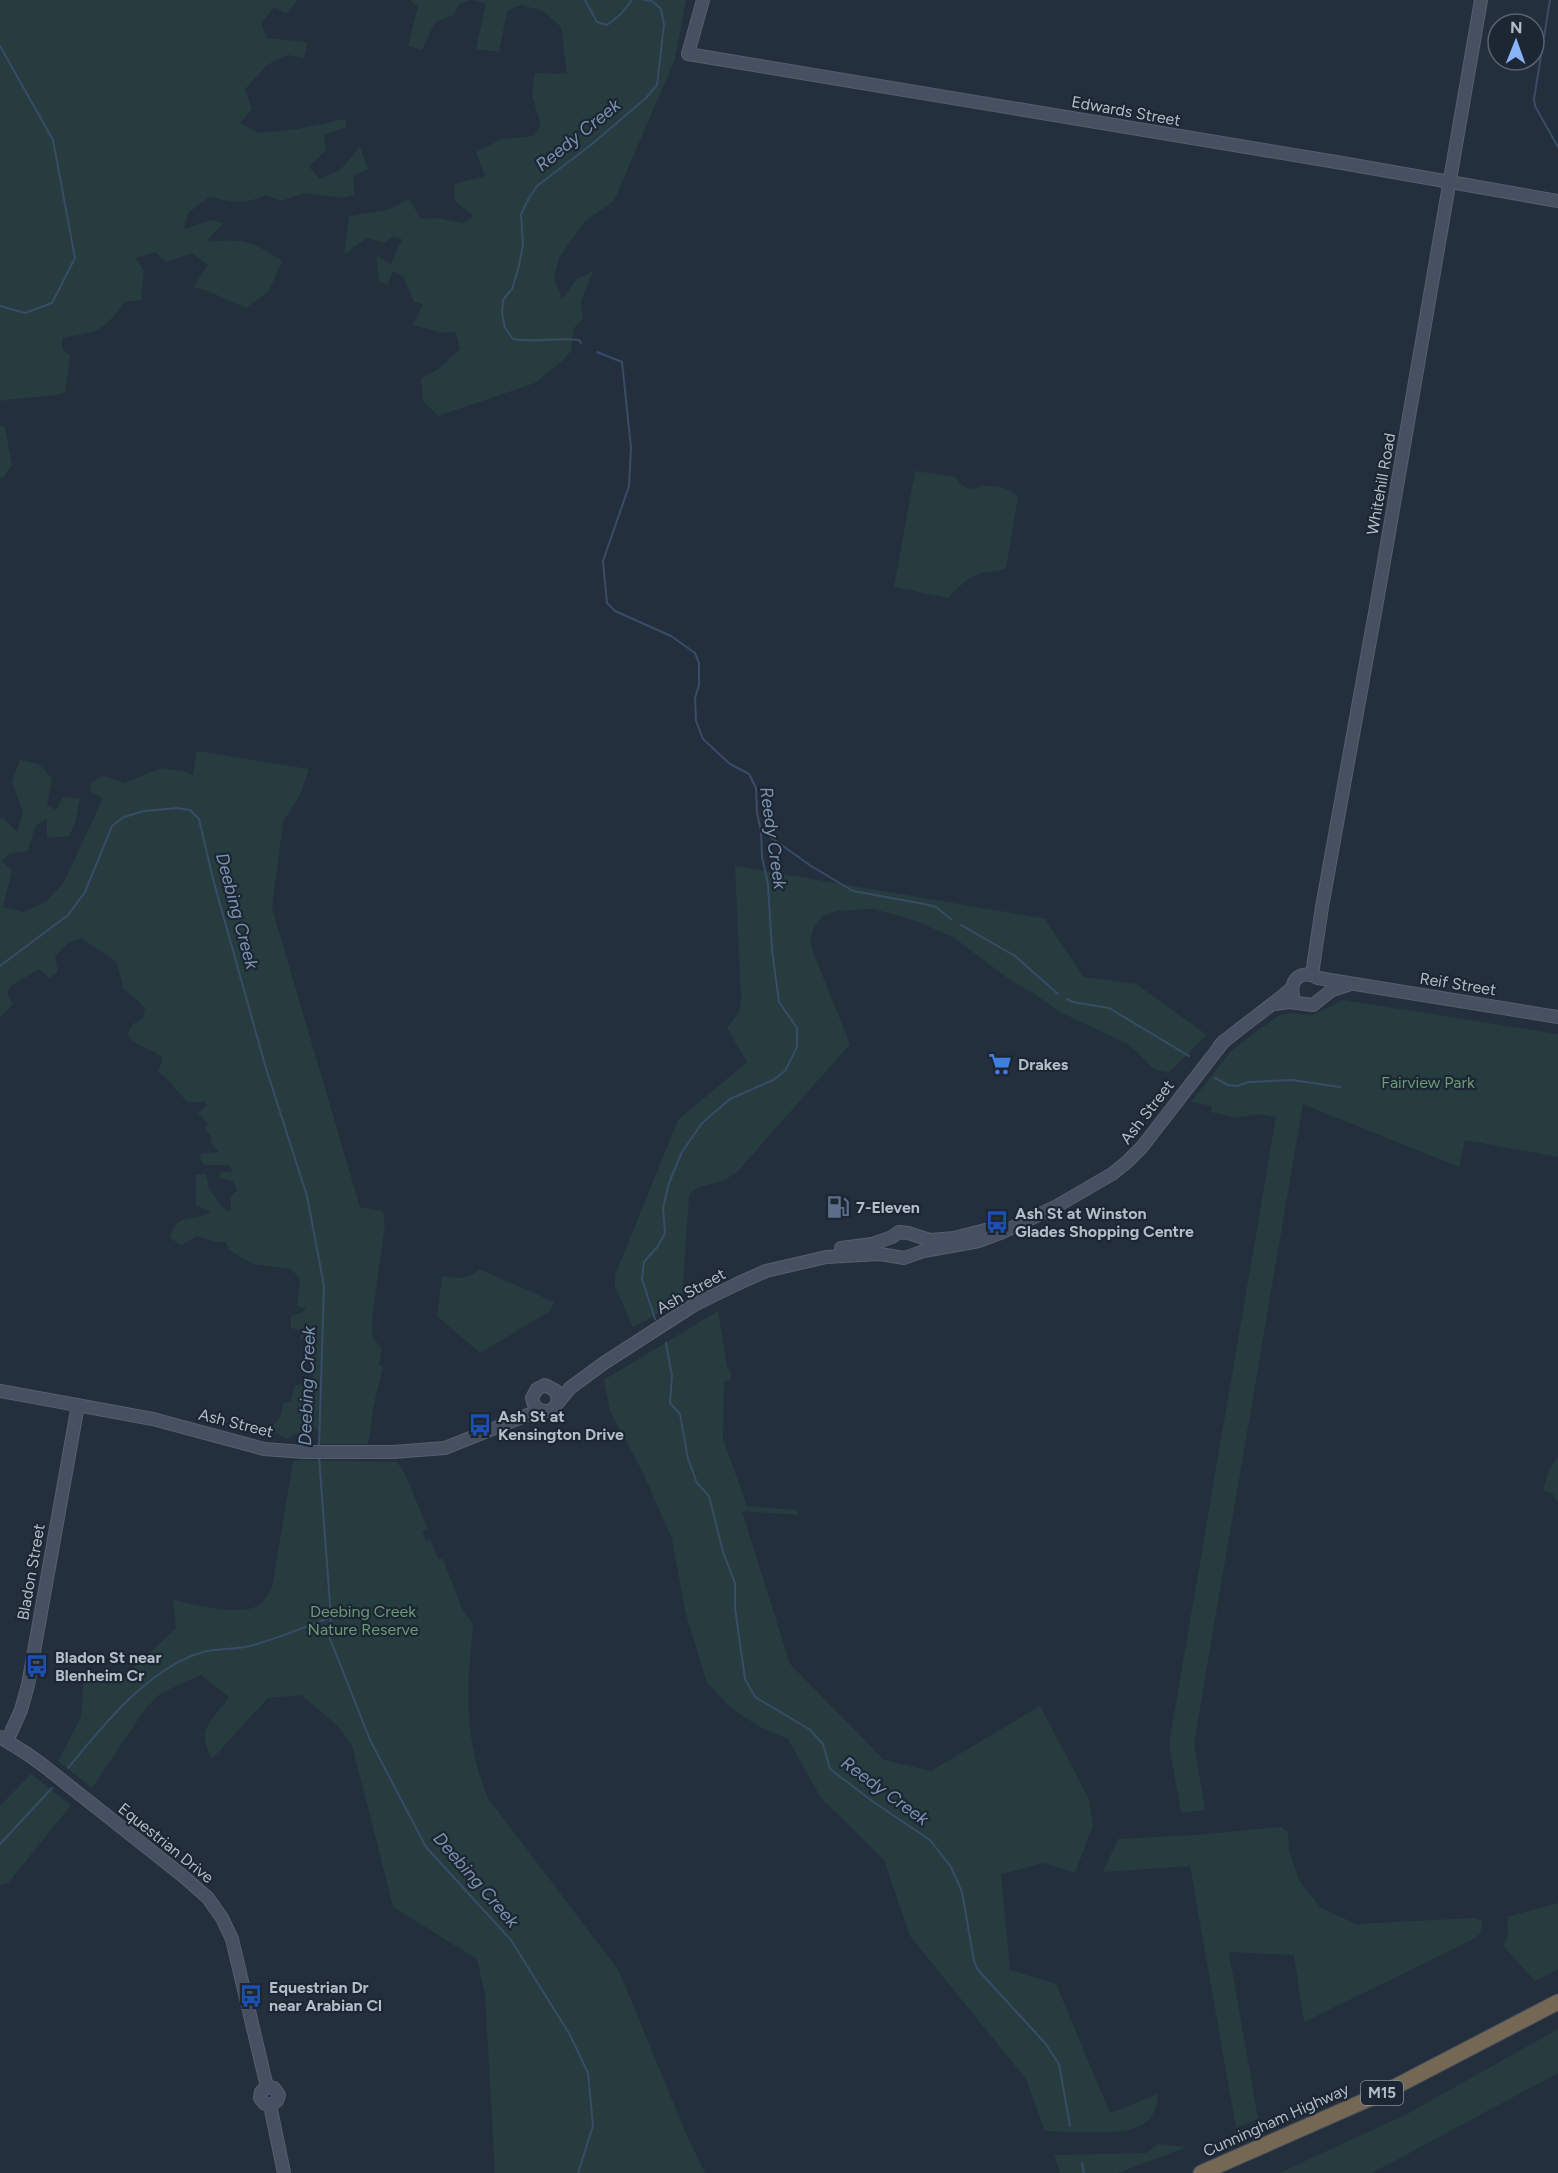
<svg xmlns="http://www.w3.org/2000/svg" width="1558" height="2173" font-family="Figtree,sans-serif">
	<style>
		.green { fill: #263c3f }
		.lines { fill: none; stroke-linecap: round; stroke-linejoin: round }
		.stream { stroke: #394c67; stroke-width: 2 }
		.secondary-casing { stroke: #565f6c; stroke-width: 14 }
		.highway-casing { stroke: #434c59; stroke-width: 17 }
		.secondary { stroke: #465061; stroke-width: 12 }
		.highway { stroke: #746855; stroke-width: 15 }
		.labels { text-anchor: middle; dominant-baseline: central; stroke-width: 4.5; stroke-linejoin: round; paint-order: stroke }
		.shield { fill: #1d2633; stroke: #878f9c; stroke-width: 1.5 }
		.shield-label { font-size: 15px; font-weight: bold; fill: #b4bcc9 }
		.street-label { font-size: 16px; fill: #b4bcc9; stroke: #1d2633 }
		.poi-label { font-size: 16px; font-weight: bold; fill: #b4bcc9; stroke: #1d2633; text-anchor: start }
		.park-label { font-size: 16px; fill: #6b9a76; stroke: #1d2633 }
		.water-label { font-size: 18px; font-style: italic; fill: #7c92b1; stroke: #1d2633 }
	</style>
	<rect width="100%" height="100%" fill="#242f3e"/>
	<g class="green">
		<path d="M0,0H298L286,13L274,7L261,23L267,38L307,42L304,58L288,55L267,65L245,89L252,109L240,123L259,133L298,129L345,119L347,127L324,135L326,150L309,167L320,179L340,170L360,147L368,169L353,176L355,195L342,198L304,193L281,201L266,195C244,205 232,202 209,197L188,213L184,229L212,220L223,223L206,242C243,238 252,241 282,261L269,291L246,308L208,291L193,287L208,265L192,253L166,262L155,252L136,258L144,271L141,300L125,302C101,333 100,331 63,338L62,348L70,356L65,393C44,398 22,397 0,401Z"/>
		<polygon points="410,0 471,0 459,4 454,15 435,22 422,50 408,46 418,7"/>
		<polygon points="471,0 686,0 675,59 614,201 584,222 559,258 554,278 562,299 577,279 593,271 581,301 583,319 574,328 571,351 561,362 535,383 438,416 423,401 421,378 437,370 460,349 456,332 443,333 413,325 423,304 414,302 403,276 393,271 388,284 379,282 376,255 391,264 402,239 392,237 384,243 367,238 344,254 349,216 388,210 409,199 421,219 438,218 463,223 474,216 455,201 454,184 485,176 476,152 502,139 534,136 541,125 532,96 535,73 567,74 561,27 543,11 521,5 507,11 499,52 476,49 486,3"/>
		<polygon points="0,425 5,428 12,465 3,478 0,478"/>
		<path d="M915,471L956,477C960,486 966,488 975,489L981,485C993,487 1011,486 1018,497L1006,568C997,572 989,571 981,573C967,577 958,588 948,598L894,587Z"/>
		<path d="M197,751L309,769L300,795L283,822L272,908L360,1207L383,1211L385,1225L372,1319V1336L382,1349L379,1365L383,1367L374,1404L368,1444H318L319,1433L316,1428L308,1426L306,1437H297L296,1434L288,1439L280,1435L270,1427C279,1421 282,1415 283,1404L291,1401L294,1387L313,1377L314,1363L307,1358L305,1351L319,1342L300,1339L302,1331L291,1328V1316L301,1313L306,1308L297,1306L300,1279L291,1269L253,1264L229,1250L226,1242H216L197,1236L181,1245L170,1238C176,1212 192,1222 211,1212L196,1205V1175L206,1174L209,1189L225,1210L231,1211V1197L237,1190L233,1181L218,1178L221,1172H233L228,1165H204L199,1156L204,1153L219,1152L210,1142L212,1138L205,1129L208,1124L198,1113L207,1106L204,1101L188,1103L166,1078L158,1072L163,1058C153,1048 134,1047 127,1034L133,1024L143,1018L145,1009L138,1000L123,989L117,962L81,938L68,943L55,957L58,972L49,978L39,969L11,986L7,994L13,1004L0,1017V819L3,818L17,832L23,812L12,782L20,760L39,764L52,779L47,804L56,810L63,797L80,799L75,823L69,836L47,838V818L35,826L28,851L9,854L2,861L12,871L3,907L23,912L46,902L64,882L103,798L90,792L91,783L103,776L124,783L161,768L187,772L193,776Z"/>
		<polygon points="735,866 1047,919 1047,923 1084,977 1136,984 1207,1035 1169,1072 1155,1070 1128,1044 1060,1012 1033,993 1013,982 953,937 913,920 874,909 837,911 823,916 814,927 810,942 813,952 850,1044 738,1171 725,1180 696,1188 689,1195 682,1300 633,1327 615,1287 615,1275 678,1120 747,1062 727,1028 739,1013 741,999"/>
		<polygon points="1343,1000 1558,1034 1558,1157 1465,1140 1459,1167 1303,1104 1194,1743 1205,1810 1181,1813 1169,1744 1276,1117 1259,1114 1236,1118 1211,1112 1212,1106 1191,1102 1230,1052 1255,1032 1280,1015 1290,1013 1313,1015"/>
		<path d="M479,1269L554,1302L550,1311L480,1353L437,1316L442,1276C458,1278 467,1281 479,1269Z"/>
		<path d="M718,1311L727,1367L731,1373V1379L724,1382L723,1439L747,1506L797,1510L799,1515L742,1511L790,1664L884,1760L931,1771L1040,1706L1089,1799L1093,1825L1075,1873L1044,1863L1001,1874L1010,1970L1056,1984L1110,2113L1158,2094C1156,2133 1124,2132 1094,2132C1077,2132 1061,2132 1045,2131L1026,2079L910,1936L884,1860L821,1798L788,1739L760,1727L731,1708L707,1683L685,1611L672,1539L643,1473L610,1411L604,1380Z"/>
		<polygon points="1558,1456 1558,1503 1552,1493 1543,1491 1548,1472"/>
		<path d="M296,1460L397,1462L405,1474L428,1529L422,1532L426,1541L430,1539L438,1559H443L462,1609L473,1624C467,1688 463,1737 488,1798L619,1971L687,2136L705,2173H495L485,1995L477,1959L393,1907L352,1745L338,1726L301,1695L268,1698L212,1759C195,1728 212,1722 229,1697L201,1675L161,1693L146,1708L92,1788L58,1761L81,1717L84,1676L118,1683L176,1628L173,1600C195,1604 241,1618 261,1604C265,1600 269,1593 272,1588L293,1462Z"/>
		<polygon points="31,1774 71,1805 8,1883 0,1886 0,1806"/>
		<polygon points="1281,1827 1288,1832 1289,1851 1300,1882 1321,1908 1356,1924 1473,1918 1483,1921 1480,1934 1472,1940 1304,2022 1294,1955 1229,1952 1258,2119 1236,2128 1190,1866 1103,1872 1118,1839 1196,1835"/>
		<polygon points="1558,1903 1558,1969 1535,1981 1503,1946 1508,1936 1507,1917"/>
		<polygon points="1558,2029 1558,2073 1372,2173 1279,2173 1407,2114"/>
		<polygon points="1158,2144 1187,2147 1118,2173 1060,2173 1054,2155 1146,2153"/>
	</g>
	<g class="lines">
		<g class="stream">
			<polyline points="585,0 597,22 607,25 621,14 632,0"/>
			<polyline points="1550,0 1534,99 1535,106 1558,147"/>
			<polyline points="0,46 53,140 75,258 52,303 25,313 0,306"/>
			<path d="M581,343L579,340C557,337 535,343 513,339L505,328L502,313L503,300L512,289L519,266L523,244L521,214L529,198L537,186L592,144L646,98L657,85L664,25L661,9L652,1L644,0"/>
			<polyline points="597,352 622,362 631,448 629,486 603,561 607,603 615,611 671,636 695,653 699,663 699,685 695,698 696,721 703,739 730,764 749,774 756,788 757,813 761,831 762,857 768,884 772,950 779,1002 797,1028 797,1047 785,1071 773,1080 730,1099 702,1123 682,1152 669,1183 663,1208 665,1233 658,1246 644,1262 642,1279 655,1319"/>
			<polyline points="762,831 811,866 853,891 924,904 936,907 951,919"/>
			<polyline points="961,925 1015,956 1058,994"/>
			<polyline points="0,966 68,915 85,892 112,826 124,817 144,811 177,808 190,810 199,819 213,879 265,1065 307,1196 324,1286 319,1447"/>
			<polyline points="1067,999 1073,1002 1109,1008 1189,1056"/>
			<polyline points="1215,1078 1228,1085 1237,1086 1249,1082 1292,1080 1340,1087"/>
			<polyline points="666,1343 672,1376 670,1403 680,1414 688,1459 697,1483 709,1496 723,1552 735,1583 735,1608 745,1679 755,1697 809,1729 823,1744 830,1769 875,1803 930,1840 951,1867 962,1892 974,1961 978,1970 1045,2043 1059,2064 1070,2126"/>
			<polyline points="319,1456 331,1617 329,1636 370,1740 426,1847 511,1940 570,2035 588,2073 593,2126 578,2173"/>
			<path d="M68,1768C103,1726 150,1665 207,1651C222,1648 238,1650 253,1645C279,1638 305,1627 331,1617"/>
			<polyline points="0,1844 52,1788"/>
			<polyline points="1082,2163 1084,2173"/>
		</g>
		<g class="secondary-casing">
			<g id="secondary">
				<polyline points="703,0 688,54 1342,163 1558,201"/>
				<polyline points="1312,974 1322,907 1378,596 1481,0"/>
				<polyline points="1318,978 1558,1017"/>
				<path d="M1293,995C1289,979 1303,969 1318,978"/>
				<polyline points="1275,1004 1289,1002 1313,1005 1332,990 1348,985"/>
				<path d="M1220,1045C1243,1025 1269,1008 1292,988"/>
				<polyline points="841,1248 872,1244 892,1237 899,1232 908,1233 930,1240 954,1238 997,1227"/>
				<polyline points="0,1391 153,1419 264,1449 304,1452 393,1452 445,1448 540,1410"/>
				<path d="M558,1401L556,1391L545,1385L537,1389L532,1398C534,1409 541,1413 552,1410L570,1388L604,1363L694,1305L739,1283L766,1271L826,1257L880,1254L904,1258L924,1251L979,1241L1003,1232L1057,1206L1112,1174L1127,1162L1142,1147L1224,1041"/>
				<polyline points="0,1737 26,1753 44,1766 183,1876 208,1898 222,1918 232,1939 267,2087"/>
				<polyline points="7,1741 21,1710 28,1685 78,1405"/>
				<polyline points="267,2087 274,2088 279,2095 277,2101 270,2105"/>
				<polyline points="267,2087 261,2092 260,2098 265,2104 270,2105"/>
				<polyline points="270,2105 284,2173"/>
			</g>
		</g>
		<g class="highway-casing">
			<polyline id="highway" points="1201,2173 1387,2091 1558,2002"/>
		</g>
		<use href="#secondary" class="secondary"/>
		<use href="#highway" class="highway"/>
	</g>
	<defs>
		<g id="supermarket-bare" transform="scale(1.8)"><path d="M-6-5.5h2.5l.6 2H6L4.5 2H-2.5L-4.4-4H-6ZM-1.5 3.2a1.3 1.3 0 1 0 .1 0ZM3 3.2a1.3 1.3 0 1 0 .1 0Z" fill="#3f7fe0" stroke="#1d2633" stroke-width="2.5" paint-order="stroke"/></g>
		<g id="fuel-bare" transform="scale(1.8)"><path d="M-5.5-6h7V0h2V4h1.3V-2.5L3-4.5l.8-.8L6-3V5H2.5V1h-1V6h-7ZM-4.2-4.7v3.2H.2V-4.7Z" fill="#5c6f8a" stroke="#1d2633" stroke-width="2.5" paint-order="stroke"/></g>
		<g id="bus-bare" transform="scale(1.8)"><path d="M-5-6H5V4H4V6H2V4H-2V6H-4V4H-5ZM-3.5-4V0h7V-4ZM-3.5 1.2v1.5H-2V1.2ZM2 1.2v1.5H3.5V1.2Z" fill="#1a4fb4" stroke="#1d2633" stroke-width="2.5" paint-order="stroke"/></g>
	</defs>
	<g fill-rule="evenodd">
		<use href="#supermarket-bare" x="1000" y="1064"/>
		<use href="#fuel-bare" x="838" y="1207"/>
		<use href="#bus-bare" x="997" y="1222"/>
		<use href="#bus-bare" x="480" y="1425"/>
		<use href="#bus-bare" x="37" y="1666"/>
		<use href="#bus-bare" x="251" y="1996"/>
	</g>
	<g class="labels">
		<rect class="shield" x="1361" y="2081" width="42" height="24" rx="4.5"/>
		<g class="shield-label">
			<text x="1382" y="2093">M15</text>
		</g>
		<g class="street-label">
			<text transform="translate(1126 111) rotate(10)">Edwards Street</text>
			<text transform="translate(1381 484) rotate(-80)">Whitehill Road</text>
			<text transform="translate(1458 984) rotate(9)">Reif Street</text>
			<text transform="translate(1147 1112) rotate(-52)">Ash Street</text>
			<text transform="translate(691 1291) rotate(-29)">Ash Street</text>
			<text transform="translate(236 1423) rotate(14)">Ash Street</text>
			<text transform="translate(31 1572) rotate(-80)">Bladon Street</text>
			<text transform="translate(166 1843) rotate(39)">Equestrian Drive</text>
			<text transform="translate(1276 2120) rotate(-24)">Cunningham Highway</text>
		</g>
		<g class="poi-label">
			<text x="1018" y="1064">Drakes</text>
			<text x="856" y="1207">7-Eleven</text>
			<text x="1015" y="1213">Ash St at Winston<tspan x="1015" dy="18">Glades Shopping Centre</tspan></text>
			<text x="498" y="1416">Ash St at<tspan x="498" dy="18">Kensington Drive</tspan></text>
			<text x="55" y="1657">Bladon St near<tspan x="55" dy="18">Blenheim Cr</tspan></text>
			<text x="269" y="1987">Equestrian Dr<tspan x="269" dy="18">near Arabian Cl</tspan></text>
		</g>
		<g class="park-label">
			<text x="1428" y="1082">Fairview Park</text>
			<text x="363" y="1611">Deebing Creek<tspan x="363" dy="18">Nature Reserve</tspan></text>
		</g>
		<g class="water-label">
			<text transform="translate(578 135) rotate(-39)">Reedy Creek</text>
			<text transform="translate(773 838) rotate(82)">Reedy Creek</text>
			<text transform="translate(237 911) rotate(75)">Deebing Creek</text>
			<text transform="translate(307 1386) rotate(-88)">Deebing Creek</text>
			<text transform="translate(885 1791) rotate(36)">Reedy Creek</text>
			<text transform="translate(476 1880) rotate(49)">Deebing Creek</text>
		</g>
	</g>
	<g transform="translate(1516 42) rotate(1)"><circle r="28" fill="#1d2633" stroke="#59626f" stroke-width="1.5"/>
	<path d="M0-4.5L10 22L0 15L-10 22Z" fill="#8ab4f8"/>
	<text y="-9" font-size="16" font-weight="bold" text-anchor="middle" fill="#b4bcc9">N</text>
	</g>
</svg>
